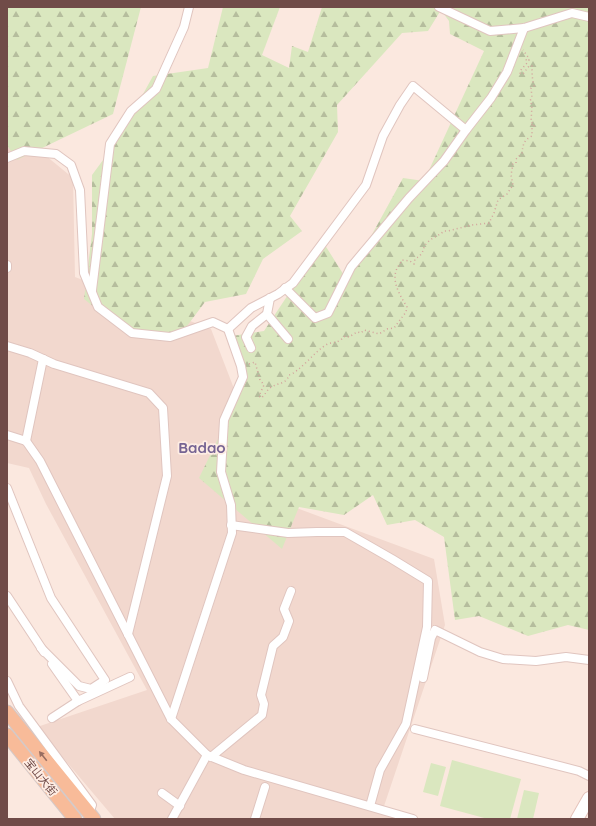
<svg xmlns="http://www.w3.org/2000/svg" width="596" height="826" font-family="Quicksand,'Noto Sans SC',sans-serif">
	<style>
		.residential { fill: #f2d8ce }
		.forest { fill: url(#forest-firs) }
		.park { fill: #dae7bf }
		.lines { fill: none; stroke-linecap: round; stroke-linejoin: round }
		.street-casing { stroke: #e0c5bf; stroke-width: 10 }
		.secondary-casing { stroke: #e5c4bc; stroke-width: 14 }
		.primary-casing { stroke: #d4c9c8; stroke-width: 15 }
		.path { stroke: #d3a29c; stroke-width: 1.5; stroke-dasharray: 1 3; stroke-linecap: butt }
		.street { stroke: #fff; stroke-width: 8 }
		.secondary { stroke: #fff; stroke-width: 12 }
		.primary { stroke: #f8bb99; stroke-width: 13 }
		.oneway { fill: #996d60 }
		.labels { text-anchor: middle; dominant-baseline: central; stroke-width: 3.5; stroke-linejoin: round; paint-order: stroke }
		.street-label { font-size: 11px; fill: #704b48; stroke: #feede4 }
		.district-label { font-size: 15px; font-weight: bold; fill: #766493; stroke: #feede4 }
	</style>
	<defs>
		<pattern id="forest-firs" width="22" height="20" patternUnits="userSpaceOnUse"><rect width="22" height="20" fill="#dae7bf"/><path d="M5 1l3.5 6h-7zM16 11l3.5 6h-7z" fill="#b5bd9d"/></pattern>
	</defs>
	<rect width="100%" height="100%" fill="#fbe8df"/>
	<polygon class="residential" points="7,124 73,178 75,277 211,329 233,386 240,487 434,559 445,625 383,809 408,819 115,819 37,727 147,690 46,504 29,468 7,463"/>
	<g class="forest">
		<polygon points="7,7 141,7 113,114 17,160 7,145"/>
		<polygon points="223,7 280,7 262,55 289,68 292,46 308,52 322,7 589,7 589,630 568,625 528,636 479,616 455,620 444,537 415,520 387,525 373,495 344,515 299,507 282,549 199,478 248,377 232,336 264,331 323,242 347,280 403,178 424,181 484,51 450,34 449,21 441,10 428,31 402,33 337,105 338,132 290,216 302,231 263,259 246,294 205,302 181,334 125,332 84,299 92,234 92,175 117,141 153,76 208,68"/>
	</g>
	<g class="park">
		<polygon points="452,760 521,779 510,819 488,819 440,806"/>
		<polygon points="431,763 446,767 438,796 423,792"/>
		<polygon points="524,790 539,793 533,819 517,819"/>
	</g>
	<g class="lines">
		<g class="street-casing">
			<g id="street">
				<polyline points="439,7 490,31 524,28 572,13 589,17"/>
				<polyline points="7,158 24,151 56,154 71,165 80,190 84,273 98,307 132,333 170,337 213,322 228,329 241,366 243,377 224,420 221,472 231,505 232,533 171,719"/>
				<polyline points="7,265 7,268"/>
				<polyline points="285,288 315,318 328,313 351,267 409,198 444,161 466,130"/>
				<polyline points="92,290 110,144 131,111 156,89 184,27 189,7"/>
				<polyline points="270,298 267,314 288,339"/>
				<polyline points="228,329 251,308 278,294 293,283 366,185 383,136 400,105 413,86 466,130 491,98 507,72 524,28"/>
				<polyline points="7,346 30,353 54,364 149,393 163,408 167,476 128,634"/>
				<polyline points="251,348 246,337 252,326 267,314"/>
				<polyline points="7,435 26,441 40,461 171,719 207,755 244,770 413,819"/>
				<polyline points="26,441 43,359"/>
				<polyline points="7,488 51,598 105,680 91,689 79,686 41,648"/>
				<polyline points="231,525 288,533 317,532 345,532 392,559 428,581 427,627 406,724 380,770 370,806"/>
				<polyline points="7,596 44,652"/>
				<polyline points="52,664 78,701 130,677"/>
				<polyline points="423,678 431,638 435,630 480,652 503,659 536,661 566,657 589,660"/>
				<polyline points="7,681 19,706 92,805 89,813"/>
				<polyline points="52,718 78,701"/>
				<polyline points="415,729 579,771 589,776"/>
				<polyline points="211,757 262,715 264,704 261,695 273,646 283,637 289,621 284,609 291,591"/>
				<polyline points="162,793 180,806"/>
				<polyline points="172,819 207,755"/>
				<polyline points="255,819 265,787"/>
			</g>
		</g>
		<g class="secondary-casing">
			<polyline id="secondary" points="577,819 589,798"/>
		</g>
		<g class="primary-casing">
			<g id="primary">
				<polyline points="7,712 94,819"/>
				<polyline points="7,735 75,819"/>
			</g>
		</g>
		<path class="path" d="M249,364L255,362L260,380L264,385L259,396L261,398C265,395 267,390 270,388C278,382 286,385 289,375C299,372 313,354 323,347C331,340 336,346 345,336L349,337L357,332L361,333L364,330L379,334L387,329L394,328L406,312L407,307C401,297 392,283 396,271C397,267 400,264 402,260L410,261L414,264L415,259C426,253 421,248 428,242C433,237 439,236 444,231H448L472,225L489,223L494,213L498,200L507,194L513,185L511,175L513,164L516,163V159L522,153C523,144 524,140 532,136V124L534,126V124L531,122L532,105L530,101L532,97L531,88L534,86C532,79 532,72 532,66H529L523,74L520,73V71L527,63L526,59L529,60L528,57L523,50"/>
		<use href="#street" class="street"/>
		<use href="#secondary" class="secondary"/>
		<use href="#primary" class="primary"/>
	</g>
	<defs><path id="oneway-solid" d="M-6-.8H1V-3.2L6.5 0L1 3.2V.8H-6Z"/></defs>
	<use class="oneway" href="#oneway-solid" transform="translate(43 756) rotate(-129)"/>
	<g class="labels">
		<g class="street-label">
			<text transform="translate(41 777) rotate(51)">宝山大街</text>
		</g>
		<g class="district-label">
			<text x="202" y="447">Badao</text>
		</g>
	</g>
	<rect width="596" height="826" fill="none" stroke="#704b48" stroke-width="16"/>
</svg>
